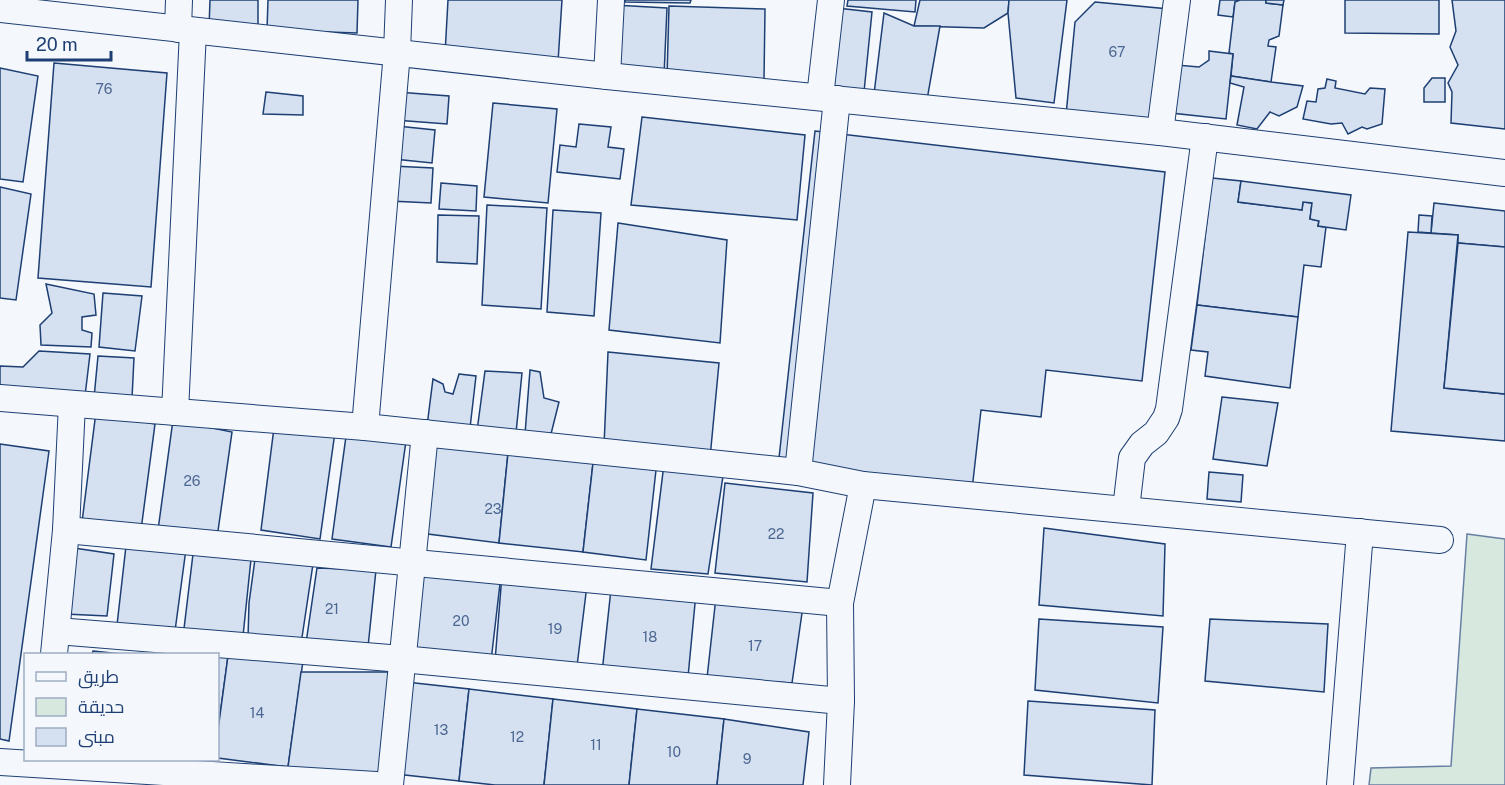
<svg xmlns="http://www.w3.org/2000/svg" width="1505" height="785" font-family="'Public Sans',Cairo,sans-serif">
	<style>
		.green { fill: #d7e8df; stroke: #687fa3; stroke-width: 1.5 }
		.building { fill: #d5e0f0; stroke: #1d3f73; stroke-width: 1.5 }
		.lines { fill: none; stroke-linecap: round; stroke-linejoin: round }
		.street-casing { stroke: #1d3f73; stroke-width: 28 }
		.street { stroke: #f4f7fb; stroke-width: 26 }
		.labels { text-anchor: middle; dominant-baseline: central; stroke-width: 4.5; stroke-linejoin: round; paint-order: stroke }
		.number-label { font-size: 14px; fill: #4b6792 }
	</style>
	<rect width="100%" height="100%" fill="#f4f7fb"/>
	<polygon class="green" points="1467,534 1505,539 1505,785 1369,785 1371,768 1451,766"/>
	<g class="building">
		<polygon points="210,0 258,0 258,30 209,28"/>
		<polygon points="268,0 358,0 357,33 267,30"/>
		<polygon points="448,0 562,0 558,62 445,54"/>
		<polygon points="625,0 691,0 690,3 625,2"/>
		<polygon points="848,0 916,0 915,12 847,6"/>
		<polygon points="920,0 1009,0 1008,13 984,28 914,26"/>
		<polygon points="1009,0 1067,0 1054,103 1016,98 1008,13"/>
		<polygon points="1220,0 1240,0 1235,2 1233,17 1218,15"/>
		<polygon points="1240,0 1266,0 1266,3 1283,5 1279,36 1269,40 1268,46 1276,47 1271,82 1231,76 1233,54 1229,53 1235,2"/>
		<polygon points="1266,0 1284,0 1283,5 1266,3"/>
		<polygon points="1345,0 1439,0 1439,34 1345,33"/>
		<polygon points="1452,0 1505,0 1505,129 1451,123 1452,92 1448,83 1458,65 1450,47 1456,31"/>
		<polygon points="1095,2 1169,9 1160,109 1145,123 1066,115 1075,22"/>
		<polygon points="614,5 667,8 664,76 610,73"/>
		<polygon points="669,6 765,9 764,80 667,77"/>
		<polygon points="837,8 872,12 864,92 829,88"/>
		<polygon points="884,13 914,26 940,26 927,100 874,94"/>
		<polygon points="1209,51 1233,54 1226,119 1171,113 1177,65 1199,67 1209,60"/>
		<polygon points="54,63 167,73 151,287 38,278"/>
		<polygon points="0,68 38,76 23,182 0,179"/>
		<polygon points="1231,76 1271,82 1303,86 1297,107 1279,116 1270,112 1257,129 1237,125 1244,87 1230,83"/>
		<polygon points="1432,78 1445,78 1445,102 1424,102 1424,88"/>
		<polygon points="1327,79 1336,81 1335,88 1365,94 1370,88 1385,89 1382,124 1367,129 1362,127 1348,134 1342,123 1331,124 1303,119 1307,101 1316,102 1318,89 1325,88"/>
		<polygon points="266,92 303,96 303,115 263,114"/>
		<polygon points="397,92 449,96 447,124 395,120"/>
		<polygon points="493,103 557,109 548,203 484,197"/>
		<polygon points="642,117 805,135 797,220 631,205"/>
		<polygon points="579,124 611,127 608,147 624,149 620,179 557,172 560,145 576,147"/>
		<polygon points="397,126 435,130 432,163 394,159"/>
		<polygon points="815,131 1165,172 1142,381 1046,370 1041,417 981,410 972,490 778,467"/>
		<polygon points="392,166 433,168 431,203 390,201"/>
		<polygon points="1212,178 1241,181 1238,202 1302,210 1303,202 1312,203 1310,219 1319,221 1318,226 1326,227 1321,267 1304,265 1298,317 1197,305"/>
		<polygon points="1241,181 1351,195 1346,230 1318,226 1319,221 1310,219 1312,203 1303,202 1302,210 1238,202"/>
		<polygon points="441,183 477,186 476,211 439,209"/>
		<polygon points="0,187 31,194 16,300 0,298"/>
		<polygon points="1434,203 1505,211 1505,247 1458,243 1458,235 1431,233"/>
		<polygon points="487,205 547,208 541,309 482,305"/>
		<polygon points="553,210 601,213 594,316 547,312"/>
		<polygon points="438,215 479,216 477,264 437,262"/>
		<polygon points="1419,215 1432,216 1431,233 1418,232"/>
		<polygon points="618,223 727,240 720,343 609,330"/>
		<polygon points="1408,232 1458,235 1444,388 1505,394 1505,441 1391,431"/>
		<polygon points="1458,243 1505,247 1505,394 1444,388"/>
		<polygon points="46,284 94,294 96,315 82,317 82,330 92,333 91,347 41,345 40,325 52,313"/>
		<polygon points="103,293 142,296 135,351 99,347"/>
		<polygon points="1197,305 1298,317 1290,388 1205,376 1208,352 1191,350"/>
		<polygon points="39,351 90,354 85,396 0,391 0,366 23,367"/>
		<polygon points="608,352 719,363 710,458 604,446"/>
		<polygon points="98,356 134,358 132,398 94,398"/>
		<polygon points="530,370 540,372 544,398 559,402 550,438 525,434"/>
		<polygon points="485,371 522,373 516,433 477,431"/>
		<polygon points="459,374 476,376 470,428 427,426 433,379 443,384 445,392 453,394"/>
		<polygon points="1222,397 1278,403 1267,466 1213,459"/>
		<polygon points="96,412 155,424 141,530 82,522"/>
		<polygon points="173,420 232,432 217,538 158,530"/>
		<polygon points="275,420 335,432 320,539 261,530"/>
		<polygon points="347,429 406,441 391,547 332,539"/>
		<polygon points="0,444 49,451 9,741 0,739"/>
		<polygon points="429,444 508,453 499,543 420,533"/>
		<polygon points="508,453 593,463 583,552 499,543"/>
		<polygon points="593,463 656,470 646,560 583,552"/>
		<polygon points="664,464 723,476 708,574 651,569"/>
		<polygon points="1209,472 1243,475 1241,502 1207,499"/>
		<polygon points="725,483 813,493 807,582 715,573"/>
		<polygon points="1044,528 1165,544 1163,616 1039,605"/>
		<polygon points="126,546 186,549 175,631 117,625"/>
		<polygon points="74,548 114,554 107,616 65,614"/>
		<polygon points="193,554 251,559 243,636 183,637"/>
		<polygon points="255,559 313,564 301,644 248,638 249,603"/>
		<polygon points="317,568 376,570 368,647 306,643"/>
		<polygon points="416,569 501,575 491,661 407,657"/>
		<polygon points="502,575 587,585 577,666 495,661"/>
		<polygon points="611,589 696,593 688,677 602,673"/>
		<polygon points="716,597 803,606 792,683 707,678"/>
		<polygon points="1039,619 1163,627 1158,703 1035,690"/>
		<polygon points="1210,619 1328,624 1324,692 1205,681"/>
		<polygon points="93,651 122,654 92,654"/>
		<polygon points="218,655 228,656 218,730"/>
		<polygon points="228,656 303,661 288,767 218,758 218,730"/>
		<polygon points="301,672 394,672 379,779 288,767"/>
		<polygon points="406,682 469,689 459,781 396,774"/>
		<polygon points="469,689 553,699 544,785 495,785 459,781"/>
		<polygon points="553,699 637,709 629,785 544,785"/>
		<polygon points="1028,701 1155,710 1152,785 1024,775"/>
		<polygon points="637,709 724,719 717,785 629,785"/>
		<polygon points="724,719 809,732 803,785 717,785"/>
	</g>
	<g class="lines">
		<g class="street-casing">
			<g id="street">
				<polyline points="0,9 607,76 1160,132 1505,173"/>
				<polyline points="178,29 179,0"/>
				<polyline points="607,76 611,0"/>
				<polyline points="820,97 831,0"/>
				<polyline points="1160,132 1177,0"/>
				<polyline points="0,398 365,427 798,472 863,485 1440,540"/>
				<polyline points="175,412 193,31"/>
				<polyline points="365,427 397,52 399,0"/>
				<polyline points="798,472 837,99"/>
				<polyline points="1126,509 1132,458 1142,444 1156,433 1166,418 1169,409 1205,137"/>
				<polyline points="66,530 840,603"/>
				<polyline points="57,631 402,659 841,701"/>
				<polyline points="54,654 66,530 72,404"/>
				<polyline points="0,762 376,785"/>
				<polyline points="390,785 425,433"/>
				<polyline points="837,785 841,701 840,603 863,485"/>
				<polyline points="1340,785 1360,532"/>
			</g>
		</g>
		<use href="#street" class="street"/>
	</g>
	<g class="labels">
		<g class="number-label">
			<text x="1117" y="52">67</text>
			<text x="104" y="89">76</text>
			<text x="192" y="481">26</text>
			<text x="493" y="509">23</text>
			<text x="776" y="534">22</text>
			<text x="332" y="609">21</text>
			<text x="461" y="621">20</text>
			<text x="555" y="629">19</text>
			<text x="650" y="637">18</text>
			<text x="755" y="646">17</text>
			<text x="257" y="713">14</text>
			<text x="441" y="730">13</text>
			<text x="517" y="737">12</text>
			<text x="596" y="745">11</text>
			<text x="674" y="752">10</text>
			<text x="747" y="759">9</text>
		</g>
	</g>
	<rect x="24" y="653" width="195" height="108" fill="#f4f7fb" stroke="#9eadc5" stroke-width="1.5"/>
	<rect x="36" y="672" width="30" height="9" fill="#f4f7fb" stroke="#9eadc5" stroke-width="1.5"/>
	<text x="78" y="683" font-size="18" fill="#1d3f73">طريق</text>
	<rect x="36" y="698" width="30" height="18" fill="#d7e8df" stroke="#9eadc5" stroke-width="1.5"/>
	<text x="78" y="713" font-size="18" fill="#1d3f73">حديقة</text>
	<rect x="36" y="728" width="30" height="18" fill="#d5e0f0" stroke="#9eadc5" stroke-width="1.5"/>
	<text x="78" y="743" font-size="18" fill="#1d3f73">مبنى</text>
	<path d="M27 51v9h84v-9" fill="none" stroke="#1d3f73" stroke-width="3"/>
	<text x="36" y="51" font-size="18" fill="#1d3f73" stroke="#f4f7fb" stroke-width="4.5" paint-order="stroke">20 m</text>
</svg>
